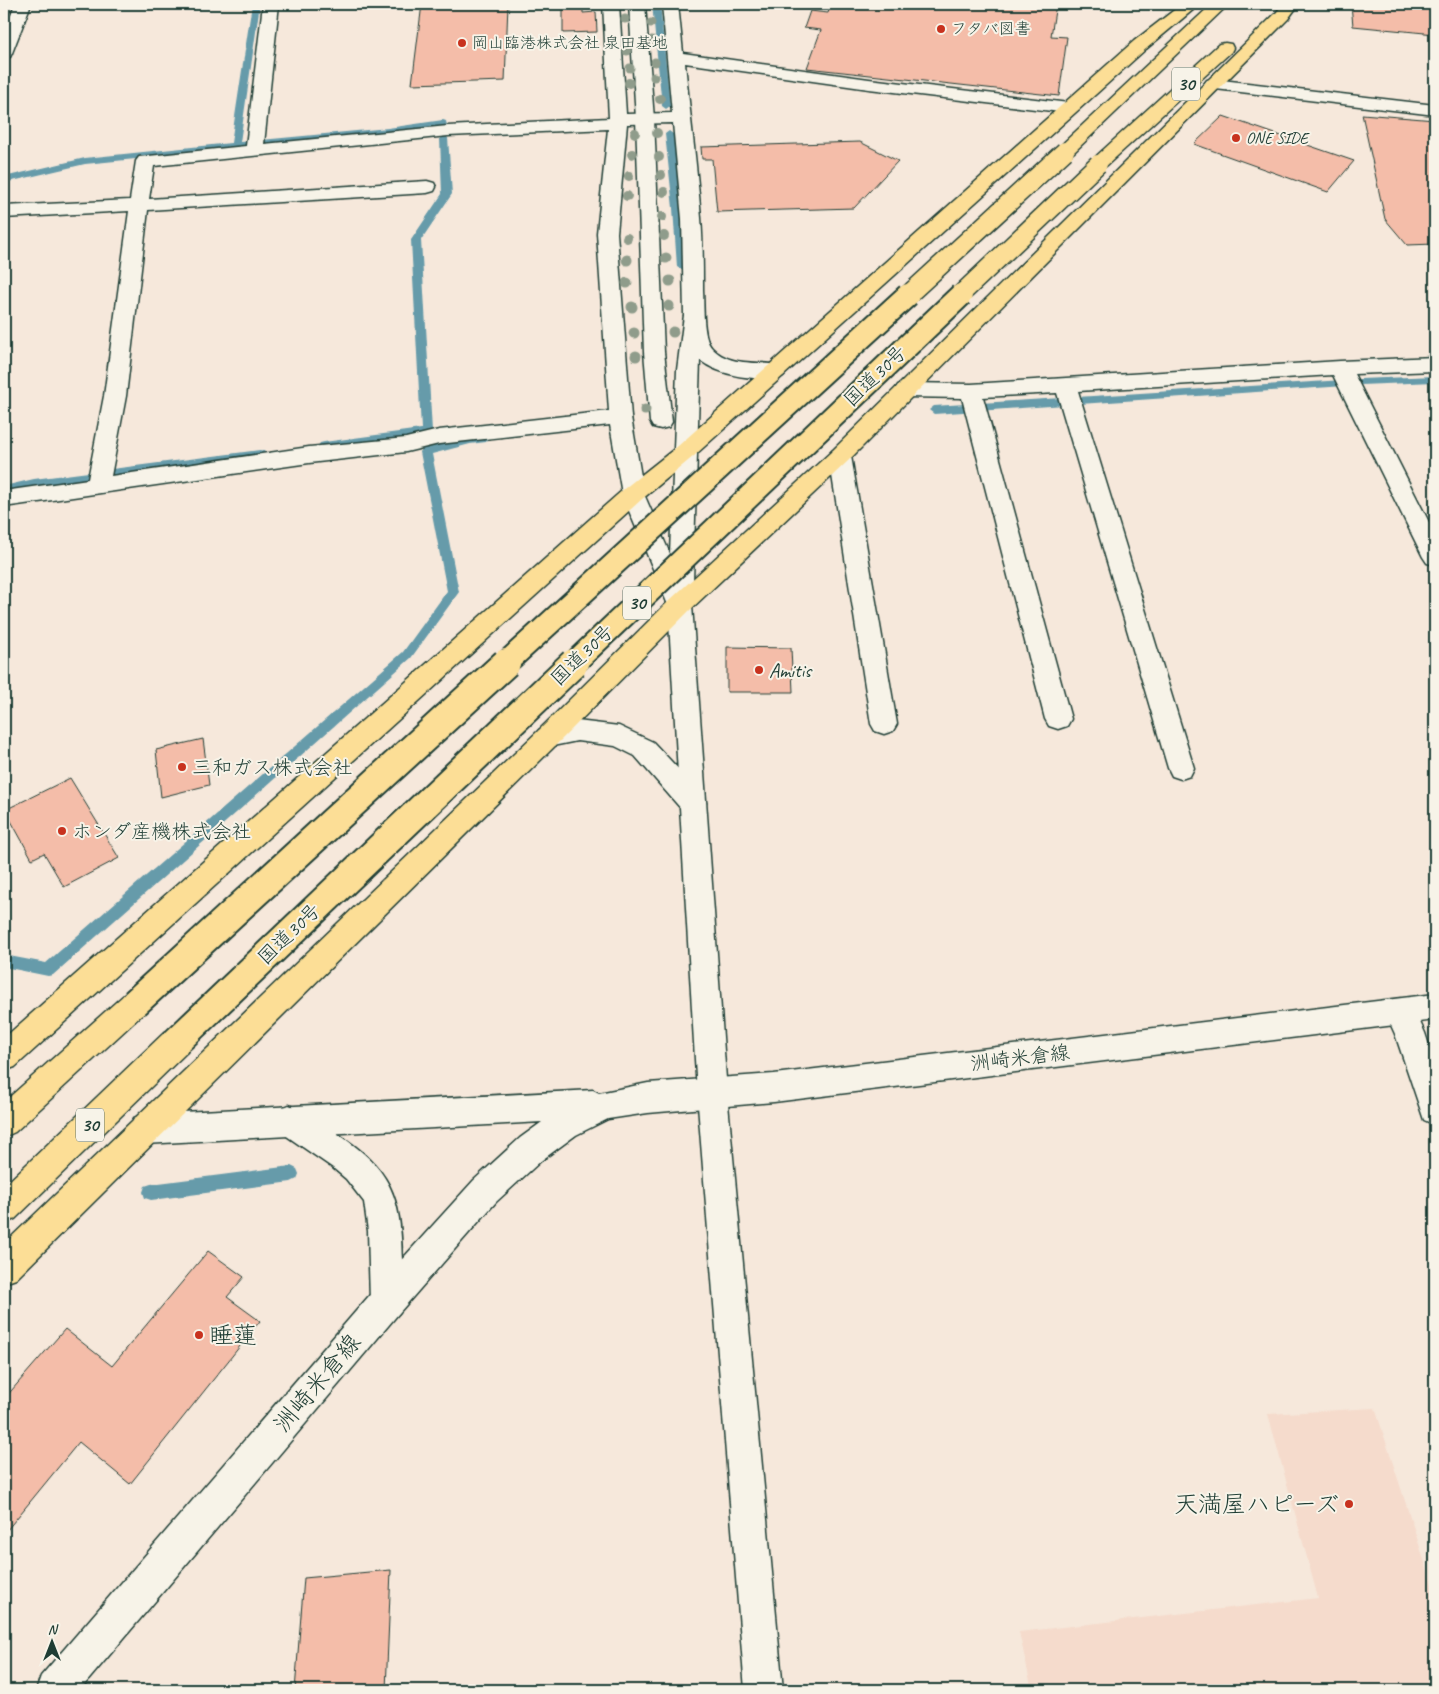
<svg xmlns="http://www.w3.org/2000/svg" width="1439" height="1694" font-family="Caveat,'Klee One',sans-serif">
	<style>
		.built { fill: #f5dbcc }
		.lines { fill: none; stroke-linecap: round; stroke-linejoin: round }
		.stream { fill: #669baa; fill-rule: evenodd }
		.building { fill: #f4bda9; stroke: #1f3d34 }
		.pedestrian-casing { stroke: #1f3d34; stroke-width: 3 }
		.minor-casing { stroke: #1f3d34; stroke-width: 3 }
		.tertiary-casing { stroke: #1f3d34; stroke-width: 3 }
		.secondary-casing { stroke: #1f3d34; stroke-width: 3 }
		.trunk-casing { stroke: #1f3d34; stroke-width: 3 }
		.pedestrian { fill: #f7f3e8; fill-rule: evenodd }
		.minor { fill: #f7f3e8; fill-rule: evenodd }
		.tertiary { fill: #f7f3e8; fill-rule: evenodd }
		.secondary { fill: #f7f3e8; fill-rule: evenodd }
		.trunk { fill: #fcde96; fill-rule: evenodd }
		.trunk-bridge-far2-casing { stroke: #1f3d34; stroke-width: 21; stroke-linecap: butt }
		.trunk-bridge-far1-casing { stroke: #1f3d34; stroke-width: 26; stroke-linecap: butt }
		.trunk-bridge-casing { stroke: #1f3d34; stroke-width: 32; stroke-linecap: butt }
		.trunk-bridge-far2 { stroke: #fcde96; stroke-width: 18 }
		.trunk-bridge-far1 { stroke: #fcde96; stroke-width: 22 }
		.trunk-bridge { stroke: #fcde96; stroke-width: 28 }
		.tree { fill: #8f9c8b }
		.poi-dot { fill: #c8321e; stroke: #f7f3e8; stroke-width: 2 }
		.labels { text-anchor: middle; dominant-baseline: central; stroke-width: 4; stroke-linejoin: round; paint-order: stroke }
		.far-poi-label { font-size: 16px; fill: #1f3d34; stroke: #f7f3e8; text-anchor: start }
		.shield { fill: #f7f3e8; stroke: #60746a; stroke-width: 1 }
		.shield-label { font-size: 19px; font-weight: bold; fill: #1f3d34 }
		.street-label { font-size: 20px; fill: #1f3d34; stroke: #f7f3e8 }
		.poi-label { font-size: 20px; fill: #1f3d34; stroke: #f7f3e8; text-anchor: start }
		.near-poi-label { font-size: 24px; fill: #1f3d34; stroke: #f7f3e8; text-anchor: start }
		.near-street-label { font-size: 24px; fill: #1f3d34; stroke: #f7f3e8 }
	</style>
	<rect width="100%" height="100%" fill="#f6e8db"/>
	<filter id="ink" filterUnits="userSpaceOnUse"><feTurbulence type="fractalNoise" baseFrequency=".02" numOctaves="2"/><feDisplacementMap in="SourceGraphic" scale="10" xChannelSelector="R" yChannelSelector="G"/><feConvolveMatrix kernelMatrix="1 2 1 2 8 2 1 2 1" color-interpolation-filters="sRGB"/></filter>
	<g filter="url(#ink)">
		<polygon class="built" points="1375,1408 1435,1594 1435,1690 1032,1690 1019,1632 1318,1598 1268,1414"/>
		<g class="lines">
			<g class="stream">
				<polygon points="252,4 260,4 240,142 388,128 443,120 446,121 447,126 443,129 439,126 388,134 85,164 4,183 4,177 85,158 231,143"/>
				<polygon points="652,4 660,4 670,106 666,109 662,106"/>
				<polygon points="669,131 673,134 683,208 687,267 682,270 677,267 673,208 665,134"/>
				<polygon points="444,135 448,138 452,194 421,240 432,431 431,434 414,439 320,449 318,446 320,443 324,442 421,429 411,240 442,194 440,138"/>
				<polygon points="1435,376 1435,382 1360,385 934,414 929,410 934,406 1360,379"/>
				<polygon points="482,435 488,439 486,442 470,444 432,454 459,592 411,658 53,975 48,976 4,967 4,955 46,963 403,652 447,591 420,452 422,449 470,436"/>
				<polygon points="260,450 264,451 266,454 264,457 34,487 4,494 4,486 34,479"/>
				<polygon points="291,1166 297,1169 299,1174 297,1179 291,1182 151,1200 145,1198 143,1192 145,1186 151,1184"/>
			</g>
		</g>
		<g class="building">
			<polygon points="422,4 508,4 505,81 412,84"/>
			<polygon points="563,4 583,4 583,13 596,12 597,32 563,33"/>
			<polygon points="831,4 1056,4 1051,36 1067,37 1059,96 807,68 821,30 804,28 810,11 828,13"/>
			<polygon points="1351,4 1435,4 1435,34 1353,26"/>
			<polygon points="1362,114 1435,120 1435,244 1407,245 1385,219"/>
			<polygon points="1223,116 1354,161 1328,192 1194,144"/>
			<polygon points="860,142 898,161 854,208 717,212 712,159 702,159 701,147"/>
			<polygon points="727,647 791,648 793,692 727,692"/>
			<polygon points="203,739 209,785 161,797 156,750"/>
			<polygon points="70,778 119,858 64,887 44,853 32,859 5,810"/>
			<polygon points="208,1251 244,1277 227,1297 260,1321 130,1484 79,1442 7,1530 4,1527 4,1399 65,1329 112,1366"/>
			<polygon points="391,1570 386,1690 295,1690 304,1578"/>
		</g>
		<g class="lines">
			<g class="pedestrian-casing">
				<polygon id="pedestrian" points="629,4 645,4 654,119 664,352 672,422 669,427 661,429 653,427 650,422 644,352 636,119"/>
			</g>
			<g class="minor-casing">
				<g id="minor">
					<polygon points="15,4 31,4 12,53 10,57 4,58 4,32"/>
					<path d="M263,4H279L264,144L448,126L609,118L603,4H619L626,114L672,113L662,4H678L683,53L869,79L1069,103L1075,104L1078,108L1075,112L1069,113L869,89L685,63C690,115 697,166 701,218C703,241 703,266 703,290C704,304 702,338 712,348C731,368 760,360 783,366L787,371L783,376C759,382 719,376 700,360L693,581L689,587L685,589L692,605L689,611L680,614L671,611L668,605L622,494L610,425L439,444L406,452L309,463L4,507V491L88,479L104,396L129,211L4,218V206L130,200L136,161L139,157L246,146ZM673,123L682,219L684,315L677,370L670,554L644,494L631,417L617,233L627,124ZM608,129L597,233L609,411L439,430L406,438L309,447L111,476L126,396L148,210L427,193L434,191L436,187L434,183L427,181L149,199L154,166L448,136Z"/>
					<polygon points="1213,79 1435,105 1435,115 1207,88 1204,84 1207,80"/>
					<polygon points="1435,357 1435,371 1354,374 1435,534 1435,565 1427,563 1423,557 1333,375 1078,391 1194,768 1190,776 1181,779 1172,776 1168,768 1057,393 983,397 1071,719 1067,726 1058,729 1049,726 1045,719 962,398 906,397 898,395 895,390 898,385 906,383 971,384 1340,361"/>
					<polygon points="840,448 848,451 851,456 897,724 893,731 884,734 875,731 871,724 829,456 832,451"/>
					<polygon points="577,721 619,726 653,742 703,795 706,803 703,811 693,814 683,811 635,756 615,746 577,741 548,747 539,744 535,737 539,730"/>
					<polygon points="1400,999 1411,1002 1425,1033 1435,1064 1435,1125 1424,1120 1395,1034 1385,1012 1389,1002"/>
					<path d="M289,1105C306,1112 320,1123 335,1132C391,1169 401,1195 402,1260C403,1278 406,1296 399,1313L387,1318L375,1313L370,1301L368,1231L364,1202L346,1179L333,1168L278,1130L273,1120L278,1110Z"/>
				</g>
			</g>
			<g class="tertiary-casing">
				<polygon id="tertiary" points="680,596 689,599 692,605 727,1093 783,1690 745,1690 697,1093 668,605 671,599"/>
			</g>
			<g class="secondary-casing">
				<polygon id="secondary" points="1435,994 1435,1020 774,1102 648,1113 608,1119 576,1135 542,1160 496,1202 399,1313 80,1690 36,1690 41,1676 375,1289 474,1180 520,1138 542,1122 145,1144 134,1140 129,1129 134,1118 145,1114 593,1090 599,1093 648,1083 774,1074"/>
			</g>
			<g class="trunk-casing">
				<g id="trunk">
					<polygon points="1182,4 1200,4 1146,49 694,456 641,500 15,1067 4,1071 4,1038 625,488 678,446 1134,41"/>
					<polygon points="1212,4 1229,4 1071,155 1065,156 1059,155 1056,151 1059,147"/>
					<polygon points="1283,4 1299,4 1288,19 848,461 689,611 557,744 16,1279 4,1283 4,1244 539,730 671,599 832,451 1276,13"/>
					<polygon points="1225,43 1231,44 1233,48 1231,52 1104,168 1098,169 1092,168 1089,164 1092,160 1219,44"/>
					<polygon points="135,990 145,994 150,1003 145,1012 15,1132 4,1137 4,1102 125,994"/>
					<polygon points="176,1028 187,1032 191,1042 187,1052 15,1219 4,1224 4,1186 165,1032"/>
				</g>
			</g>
			<use href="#pedestrian" class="pedestrian"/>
			<use href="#minor" class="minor"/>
			<use href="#tertiary" class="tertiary"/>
			<use href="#secondary" class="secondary"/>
			<use href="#trunk" class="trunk"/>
			<g class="trunk-bridge-far2-casing">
				<g id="trunk-bridge-far2">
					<polyline points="907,296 1065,151"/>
					<polyline points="959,296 1098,164"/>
				</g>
			</g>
			<g class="trunk-bridge-far1-casing">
				<g id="trunk-bridge-far1">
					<polyline points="505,664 908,295"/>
					<polyline points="573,664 961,295"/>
				</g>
			</g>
			<g class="trunk-bridge-casing">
				<g id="trunk-bridge">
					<polyline points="135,1003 506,663"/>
					<polyline points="176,1042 574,663"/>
				</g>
			</g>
			<use href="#trunk-bridge-far2" class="trunk-bridge-far2"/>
			<use href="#trunk-bridge-far1" class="trunk-bridge-far1"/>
			<use href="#trunk-bridge" class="trunk-bridge"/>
		</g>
		<g class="tree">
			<circle cx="625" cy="19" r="4.5"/>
			<circle cx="651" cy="23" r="4.5"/>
			<circle cx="652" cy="40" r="4.5"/>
			<circle cx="627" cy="51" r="4.5"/>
			<circle cx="655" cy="62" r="4.5"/>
			<circle cx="630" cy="68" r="4.5"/>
			<circle cx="654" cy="77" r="4.5"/>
			<circle cx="629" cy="83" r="5"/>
			<circle cx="660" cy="99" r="5"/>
			<circle cx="635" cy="133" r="5"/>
			<circle cx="657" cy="133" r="5"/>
			<circle cx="632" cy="154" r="5"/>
			<circle cx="659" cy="157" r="5"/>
			<circle cx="661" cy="175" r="5"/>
			<circle cx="629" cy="176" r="5"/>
			<circle cx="664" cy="192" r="5"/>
			<circle cx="627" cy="196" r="5"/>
			<circle cx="662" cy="217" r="5"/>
			<circle cx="664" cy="236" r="5"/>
			<circle cx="627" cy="238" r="5"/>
			<circle cx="666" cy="258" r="5.5"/>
			<circle cx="627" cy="260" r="5.5"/>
			<circle cx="670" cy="281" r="5.5"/>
			<circle cx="627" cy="283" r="5.5"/>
			<circle cx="669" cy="306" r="5.5"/>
			<circle cx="632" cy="307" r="5.5"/>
			<circle cx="673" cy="332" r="5.5"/>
			<circle cx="634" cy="333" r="5.5"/>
			<circle cx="636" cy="356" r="5.5"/>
			<circle cx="645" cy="410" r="5.5"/>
		</g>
	</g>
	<g class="poi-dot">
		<circle cx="941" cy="29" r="5"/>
		<circle cx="462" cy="43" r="5"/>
		<circle cx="1236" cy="138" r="5"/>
		<circle cx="759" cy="670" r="5"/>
		<circle cx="182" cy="767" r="5"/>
		<circle cx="62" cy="831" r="5"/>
		<circle cx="199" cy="1335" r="5"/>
		<circle cx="1349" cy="1504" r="5"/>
	</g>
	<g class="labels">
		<g class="far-poi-label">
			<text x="951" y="29">フタバ図書</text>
			<text x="472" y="43">岡山臨港株式会社 泉田基地</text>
			<text x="1246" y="138">ONE SIDE</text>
		</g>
		<g class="shield">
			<rect x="1172" y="67.5" width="28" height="33" rx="4"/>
			<rect x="623" y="586.5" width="28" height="33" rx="4"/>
			<rect x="76" y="1108.5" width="28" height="33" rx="4"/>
		</g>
		<g class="shield-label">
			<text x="1186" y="84">30</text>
			<text x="637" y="603">30</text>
			<text x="90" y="1125">30</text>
		</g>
		<g class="street-label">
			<text transform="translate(875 376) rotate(-44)">国道30号</text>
			<text transform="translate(582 655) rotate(-44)">国道30号</text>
			<text transform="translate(289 934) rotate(-44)">国道30号</text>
			<text transform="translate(1020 1058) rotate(-7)">洲崎米倉線</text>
		</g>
		<g class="poi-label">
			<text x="769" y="670">Amitis</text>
			<text x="192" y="767">三和ガス株式会社</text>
			<text x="72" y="831">ホンダ産機株式会社</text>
		</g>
		<g class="near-poi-label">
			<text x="209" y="1335">睡蓮</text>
			<text x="1339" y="1504" text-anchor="end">天満屋ハピーズ</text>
		</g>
		<g class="near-street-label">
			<text transform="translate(317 1383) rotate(-50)">洲崎米倉線</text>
		</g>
	</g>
	<rect width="1439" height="1694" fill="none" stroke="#f7f3e8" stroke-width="20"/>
	<rect x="10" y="10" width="1419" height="1674" fill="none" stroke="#1f3d34" stroke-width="2" filter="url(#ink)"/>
	<g transform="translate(52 1642)" stroke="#f7f3e8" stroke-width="4" paint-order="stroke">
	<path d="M0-4L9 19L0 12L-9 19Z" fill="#1f3d34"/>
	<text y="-8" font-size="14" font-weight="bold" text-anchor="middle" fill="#1f3d34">N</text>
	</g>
</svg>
